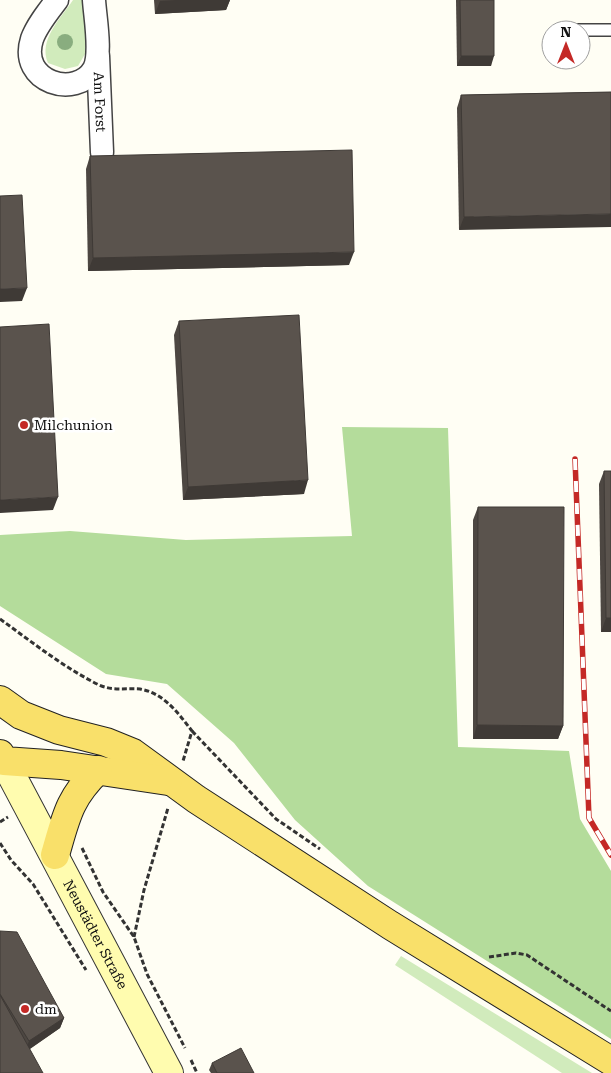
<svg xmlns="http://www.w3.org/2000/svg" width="611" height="1073" font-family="'Roboto Serif',serif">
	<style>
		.green { fill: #d1ebbc }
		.forest { fill: #b4dc9b }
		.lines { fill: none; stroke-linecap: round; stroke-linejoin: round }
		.lane-casing { stroke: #444; stroke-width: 14 }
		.street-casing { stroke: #444; stroke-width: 25 }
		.secondary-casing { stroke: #333; stroke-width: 30 }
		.primary-casing { stroke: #222; stroke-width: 30 }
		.path { stroke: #333; stroke-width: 3; stroke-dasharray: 5 2.5; stroke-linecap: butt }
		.lane { stroke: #fff; stroke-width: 11 }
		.street { stroke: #fff; stroke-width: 22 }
		.secondary { stroke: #fffcaf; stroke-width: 28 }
		.primary { stroke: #f9e06a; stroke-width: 28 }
		.rail-casing { stroke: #c42926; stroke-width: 5.5 }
		.rail { stroke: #fff; stroke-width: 4; stroke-dasharray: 11; stroke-linecap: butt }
		.tree { fill: #89ad7f }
		.wall { fill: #4d4742 }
		.shaded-wall { fill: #3f3a36 }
		.building { fill: #5a534d; stroke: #3f3a36 }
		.poi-dot { fill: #c42926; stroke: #fff; stroke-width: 2 }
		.labels { text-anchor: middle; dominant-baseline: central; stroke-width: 5; stroke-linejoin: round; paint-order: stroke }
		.street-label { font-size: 14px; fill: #111; stroke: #fff }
		.poi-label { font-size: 14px; fill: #111; stroke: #fff; text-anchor: start }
	</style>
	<rect width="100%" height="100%" fill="#fffef4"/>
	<g class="green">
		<path d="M73,0H85L87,44L85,54L78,66L65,69L48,63C38,40 61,18 73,0Z"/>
		<polygon points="401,956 592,1073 562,1073 395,965"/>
	</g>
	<polygon class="forest" points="342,427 448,428 458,747 569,751 580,819 611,871 611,1039 368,886 295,820 234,743 167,684 106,674 0,606 0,535 70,531 186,540 352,536"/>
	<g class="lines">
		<g class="lane-casing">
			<polyline id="lane" points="570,30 611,30"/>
		</g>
		<g class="street-casing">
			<g id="street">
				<path d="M57,0C48,12 37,25 32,39C18,83 77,99 94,69C102,54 95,17 94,0"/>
				<path id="s1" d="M98,56L102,152"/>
			</g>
		</g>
		<g class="secondary-casing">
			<g id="secondary">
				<path id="s2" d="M4,761L169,1073"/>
			</g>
		</g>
		<g class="primary-casing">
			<g id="primary">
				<polyline points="0,700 21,715 59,730 106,742 133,753 196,799 390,925 611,1061"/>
				<polyline points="0,754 4,761 61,765 168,781"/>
				<path d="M55,855C66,817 69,798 98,770"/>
			</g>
		</g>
		<g class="path">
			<path d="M0,619C32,642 63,667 99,685C112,691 126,688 140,689C164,693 179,714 192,731L183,761"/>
			<polyline points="192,731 276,819 320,849"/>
			<polyline points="0,822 8,817"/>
			<polyline points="0,843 11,860 33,884 86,970"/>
			<polyline points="82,848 103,892 134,937 147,974 185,1048"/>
			<polyline points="134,937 144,890 168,808"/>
			<polyline points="489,957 516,953 527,955 611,1011"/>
			<polyline points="191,1060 197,1073"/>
		</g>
		<use href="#lane" class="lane"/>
		<use href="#street" class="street"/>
		<use href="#secondary" class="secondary"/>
		<use href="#primary" class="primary"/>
		<g class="rail-casing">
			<polyline id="rail" points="575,459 589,818 611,855"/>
		</g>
		<use href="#rail" class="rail"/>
	</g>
	<circle class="tree" cx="65" cy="42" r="8"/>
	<g class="wall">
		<polygon points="154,0 230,0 226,10 155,14"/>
		<polygon points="456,0 494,0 491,66 457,66"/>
		<polygon points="611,92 459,230 457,108 461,95"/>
		<polygon points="90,156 349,265 88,271 86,169"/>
		<polygon points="179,321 304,494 183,500 174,335"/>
		<polygon points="604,471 611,471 611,632 601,632 599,484"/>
		<polygon points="478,507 563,726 558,739 473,739 473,520"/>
		<polygon points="0,931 64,1018 60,1028 30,1049 0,1073"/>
		<polygon points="212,1063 254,1073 211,1073 209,1070"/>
	</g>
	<g class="shaded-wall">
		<polygon points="176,0 230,0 226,10 155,14 160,1"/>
		<polygon points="461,56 494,56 491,66 457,66"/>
		<polygon points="611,214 611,227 459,230 464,217"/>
		<polygon points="354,252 349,265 88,271 93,258"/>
		<polygon points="27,288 22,301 0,302 0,289"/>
		<polygon points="308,480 304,494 183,500 188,487"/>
		<polygon points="58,497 53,510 0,513 0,500"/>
		<polygon points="606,618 611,618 611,632 601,632"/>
		<polygon points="477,725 563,726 558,739 473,739"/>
		<polygon points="64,1018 60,1028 25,1052 29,1041"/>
	</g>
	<g class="building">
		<polygon points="460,0 494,0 494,56 461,56"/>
		<polygon points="611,92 611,214 464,217 461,95"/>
		<polygon points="352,150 354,252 93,258 90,156"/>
		<polygon points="22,195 27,288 0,289 0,196"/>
		<polygon points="299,315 308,480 188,487 179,321"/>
		<polygon points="49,324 58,497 0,500 0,327"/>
		<polygon points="604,471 611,471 611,618 606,618"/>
		<polygon points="478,507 564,507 563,726 477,725"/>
		<polygon points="0,931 17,932 64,1018 29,1041 0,994"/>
		<polygon points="0,995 43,1073 0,1073"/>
		<polygon points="241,1048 254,1073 217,1073 212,1063"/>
	</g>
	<g class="poi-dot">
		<circle cx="24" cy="425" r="5"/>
		<circle cx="25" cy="1009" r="5"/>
	</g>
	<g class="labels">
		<g class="street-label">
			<text stroke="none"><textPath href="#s1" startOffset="46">Am Forst</textPath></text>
			<text stroke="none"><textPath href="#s2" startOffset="196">Neustädter Straße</textPath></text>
		</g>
		<g class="poi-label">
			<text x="34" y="425">Milchunion</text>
			<text x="35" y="1009">dm</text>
		</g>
	</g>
	<g transform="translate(566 45)"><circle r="24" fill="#ffffff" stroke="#a0a0a0"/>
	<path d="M0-4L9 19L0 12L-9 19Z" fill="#c42926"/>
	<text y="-8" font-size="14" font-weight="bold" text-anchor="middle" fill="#111111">N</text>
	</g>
</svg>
